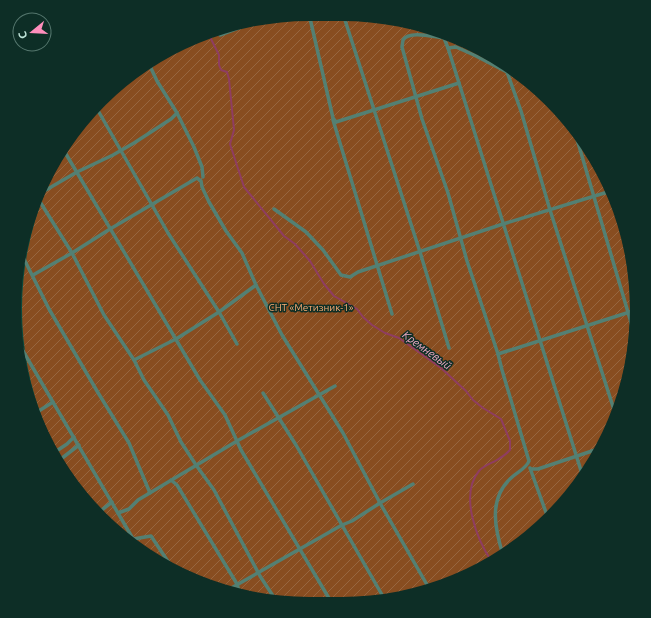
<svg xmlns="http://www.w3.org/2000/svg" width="651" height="618" font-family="Ubuntu,sans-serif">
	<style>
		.garden { fill: url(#garden-furrows) }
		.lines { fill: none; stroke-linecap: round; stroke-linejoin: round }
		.stream { stroke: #8f3d61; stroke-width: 2 }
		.lane { stroke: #538073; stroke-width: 3.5 }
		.labels { text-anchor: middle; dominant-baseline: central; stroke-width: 3; stroke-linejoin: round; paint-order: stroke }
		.park-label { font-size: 10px; fill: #feae76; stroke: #0d2e26 }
		.water-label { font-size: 11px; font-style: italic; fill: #f3acc7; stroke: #0d2e26 }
	</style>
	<defs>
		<pattern id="garden-furrows" width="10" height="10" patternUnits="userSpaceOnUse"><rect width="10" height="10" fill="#884d20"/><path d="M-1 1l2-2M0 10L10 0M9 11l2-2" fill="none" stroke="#976640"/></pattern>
	</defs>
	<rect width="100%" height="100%" fill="#0a4c3f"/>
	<circle class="garden" cx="326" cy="309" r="304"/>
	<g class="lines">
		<path class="stream" d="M208,33L219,55V65L221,70L227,72L229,79L234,130L230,144L244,187L284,236L295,244L310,261L324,284L334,296L357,309L363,317L372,325L385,333L399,338L441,368L466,391L473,400L483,408L501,419L510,441V450C507,453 504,456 500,458C494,463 485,464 479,471C459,495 477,540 492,562"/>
		<g class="lane">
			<polyline points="309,14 333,118 336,122 459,83"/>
			<polyline points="344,17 420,252 449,348"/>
			<polyline points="442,33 448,48 583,477"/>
			<polyline points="220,35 262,19"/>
			<path d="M444,38C434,37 409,30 403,40C403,41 402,46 402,47L422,119L448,193L467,261L498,354"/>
			<polyline points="448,48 456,47 474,55 534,86"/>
			<polyline points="149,64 157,81 177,113 194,147 202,167 203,177"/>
			<polyline points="507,72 521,111 550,210 616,416"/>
			<polyline points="96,107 168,233 219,312 237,344"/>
			<polyline points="333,120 392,314"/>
			<polyline points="574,129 635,336"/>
			<polyline points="63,149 200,380 225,415 241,450 330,600"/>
			<polyline points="39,194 77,172 113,155 134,143 171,119 177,113"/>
			<polyline points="37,197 72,253 104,315 134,360 144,380 168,415 181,442 196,465 214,490 260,576 275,599"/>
			<polyline points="274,209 306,232 323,250 341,275 350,277 358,272 503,224 611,191"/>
			<polyline points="21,253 49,309 97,391 129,443 150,493"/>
			<polyline points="33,275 72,253 110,229 197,178 201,181 202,187 209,202 226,231 242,253 256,285 282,335 343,433 380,503 430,590"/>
			<polyline points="16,339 139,549"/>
			<polyline points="134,360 176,339 219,312 256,285"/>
			<polyline points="263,393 296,445 385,600"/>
			<polyline points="34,414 53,402"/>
			<polyline points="52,454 67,444 74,437"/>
			<polyline points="57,462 79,445"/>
			<polyline points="530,468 548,518"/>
			<polyline points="531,469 538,469 601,448"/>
			<polyline points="171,480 177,485 237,584 240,595"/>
			<polyline points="98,513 112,502"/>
			<polyline points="118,513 129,509 138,500 237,441 335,386"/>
			<polyline points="133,539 151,536 173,569"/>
			<path d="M503,555C495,529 488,499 511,478C517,472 526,469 529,461L502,370L498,354L636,310"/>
			<polyline points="226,591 342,525 352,521 380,503 413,484"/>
		</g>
	</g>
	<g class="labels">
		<g class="park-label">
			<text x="311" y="307">СНТ «Метизник-1»</text>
		</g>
		<g class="water-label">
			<text transform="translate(427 350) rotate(36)">Кремневый</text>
		</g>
	</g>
	<path d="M0 0H651V618H0ZM309 21H342A288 288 0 0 1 630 309V309A288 288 0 0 1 342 597H309A288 288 0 0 1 21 309V309A288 288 0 0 1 309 21Z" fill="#0d2e26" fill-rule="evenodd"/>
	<g transform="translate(32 32) rotate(252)"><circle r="19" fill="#0d2e26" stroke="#55776e"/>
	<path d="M0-3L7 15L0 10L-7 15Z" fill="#fe8ebc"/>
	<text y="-6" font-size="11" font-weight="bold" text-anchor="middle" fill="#c0e5da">С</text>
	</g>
</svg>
